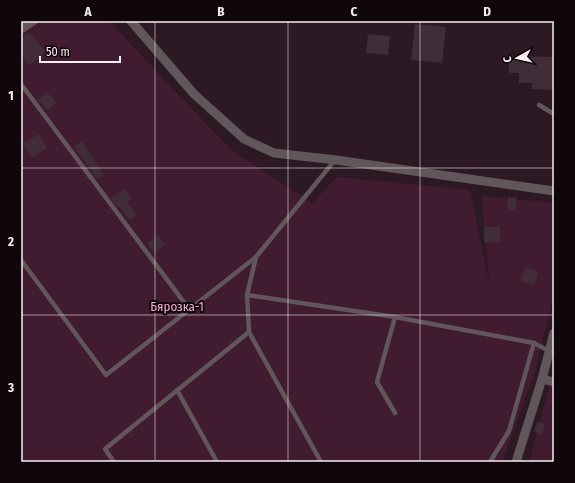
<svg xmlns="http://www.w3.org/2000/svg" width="575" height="483" font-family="'Fira Sans Condensed',sans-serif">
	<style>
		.green { fill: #411c31 }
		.building { fill: #412d37 }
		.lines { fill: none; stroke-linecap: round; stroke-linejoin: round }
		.service { stroke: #60565b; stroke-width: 4.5 }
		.minor { stroke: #60565b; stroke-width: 9 }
		.grid { fill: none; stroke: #faedf3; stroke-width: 1; stroke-opacity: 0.55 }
		.labels { text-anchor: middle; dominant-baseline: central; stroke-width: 4; stroke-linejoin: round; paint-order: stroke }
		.park-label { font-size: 13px; fill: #f5acd2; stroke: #0f070b }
		.neatline { fill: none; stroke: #faedf3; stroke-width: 1.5 }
		.grid-label { font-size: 13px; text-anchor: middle; font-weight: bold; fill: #faedf3 }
	</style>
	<rect width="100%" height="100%" fill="#2c1923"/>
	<g class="green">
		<polygon points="21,21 109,21 230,149 312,203 337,177 470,190 489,283 482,196 554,203 554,293 535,372 502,462 21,462"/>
		<polygon points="554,371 554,462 529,462"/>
	</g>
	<g class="building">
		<polygon points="415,24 446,27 442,63 411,60"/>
		<polygon points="29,32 46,52 29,65 21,55 21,38"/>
		<polygon points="368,34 390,36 388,55 366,53"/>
		<polygon points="509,56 554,57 554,87 552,90 532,89 532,83 519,83 519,73 509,73"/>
		<polygon points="47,92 56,103 47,110 38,99"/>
		<polygon points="39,134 47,148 32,158 23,143"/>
		<polygon points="82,141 104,175 97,179 74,146"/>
		<polygon points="125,189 132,199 127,202 137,215 130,220 120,207 118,208 111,198"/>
		<polygon points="508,197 517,198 516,210 507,209"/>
		<rect x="484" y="227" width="16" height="15"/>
		<polygon points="158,235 165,245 154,253 147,243"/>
		<polygon points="525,267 538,271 535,285 521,281"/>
		<polygon points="537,422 545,424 542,434 534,432"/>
	</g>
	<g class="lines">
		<g class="service">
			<polyline points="21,84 189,309"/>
			<polyline points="539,105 554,114"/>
			<polyline points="256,257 247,295 249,332 321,462"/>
			<polyline points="21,260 106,375 256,257 335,160"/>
			<polyline points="247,295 395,317 534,343 549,351"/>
			<polyline points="177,390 217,462"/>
			<polyline points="395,413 377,382 395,317"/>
			<polyline points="114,462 105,449 249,332"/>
			<polyline points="490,462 509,431 534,343"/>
		</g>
		<g class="minor">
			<polyline points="131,21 194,94 244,139 274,153 336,160 554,191"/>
			<polyline points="21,29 33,21"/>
			<polyline points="542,379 554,382"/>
			<polyline points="516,462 542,379 554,333"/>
		</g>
	</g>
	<path class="grid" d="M155,21V462M288,21V462M420,21V462M21,168H554M21,315H554"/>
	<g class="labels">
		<g class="park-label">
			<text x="177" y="306">Бярозка-1</text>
		</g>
	</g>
	<rect width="575" height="483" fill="none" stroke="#0f070b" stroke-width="44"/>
	<g transform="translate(517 58) rotate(262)" stroke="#0f070b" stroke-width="3" paint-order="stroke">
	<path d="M0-3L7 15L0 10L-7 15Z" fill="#faedf3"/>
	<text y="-6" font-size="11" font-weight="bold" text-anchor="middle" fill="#faedf3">С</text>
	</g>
	<path d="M40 56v6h80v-6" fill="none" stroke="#faedf3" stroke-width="2"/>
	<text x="46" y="56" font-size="12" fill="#faedf3" stroke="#0f070b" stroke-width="3" paint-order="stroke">50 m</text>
	<rect x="22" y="22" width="531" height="439" class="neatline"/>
	<g class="grid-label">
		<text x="88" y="16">A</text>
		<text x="221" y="16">B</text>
		<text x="354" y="16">C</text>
		<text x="487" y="16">D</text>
		<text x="11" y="100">1</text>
		<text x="11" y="246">2</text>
		<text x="11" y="392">3</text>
	</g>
</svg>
